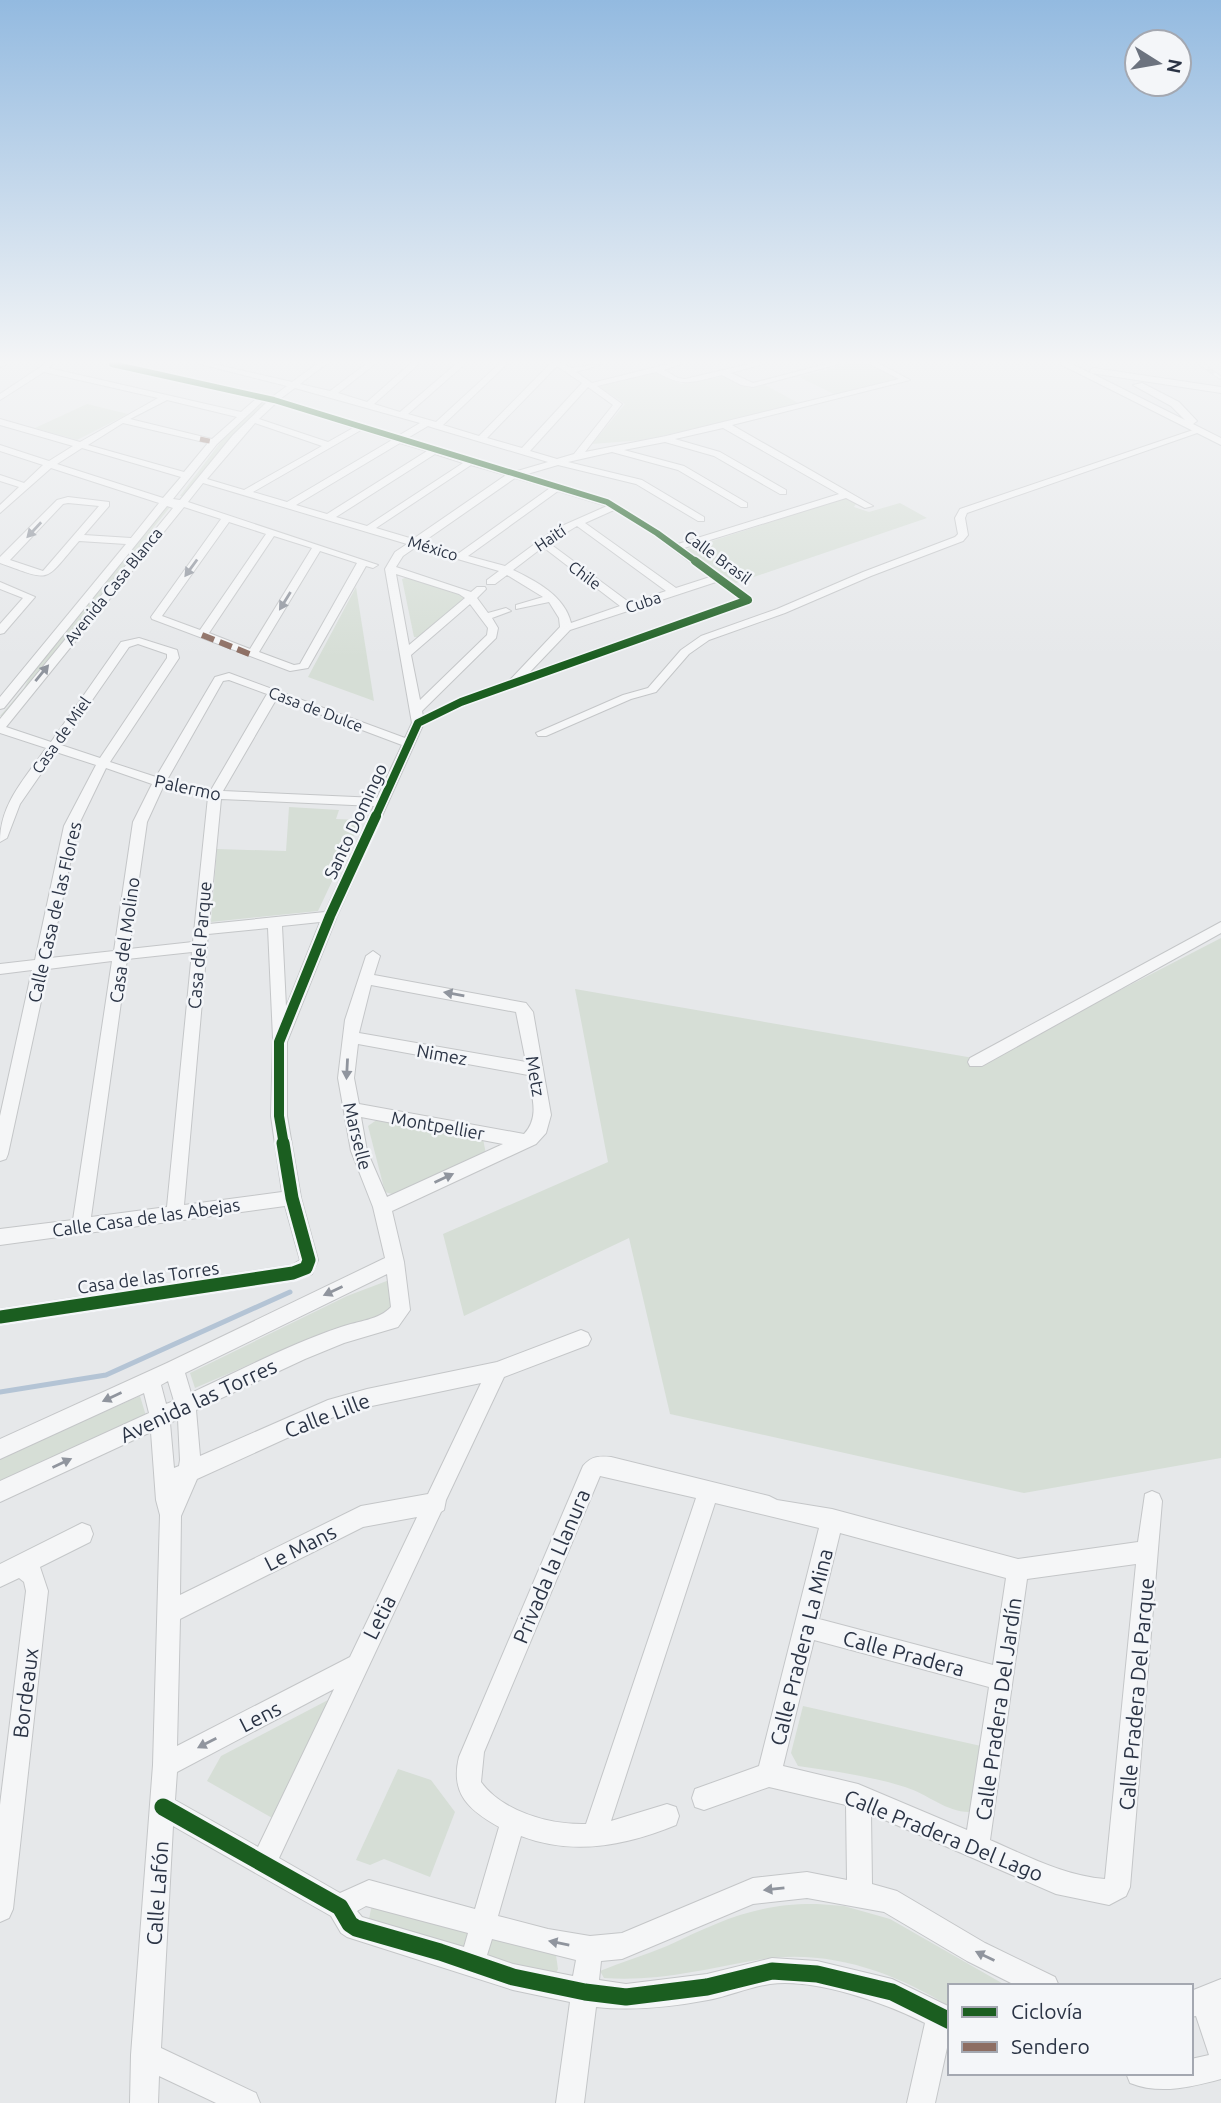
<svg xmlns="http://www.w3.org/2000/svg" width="1221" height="2103" font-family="Ubuntu,sans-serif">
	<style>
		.green { fill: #d6ded6 }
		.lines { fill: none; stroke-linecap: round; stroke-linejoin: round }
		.stream { stroke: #b4c4d5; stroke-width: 5 }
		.minor-casing { stroke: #c4c6c8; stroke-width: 2 }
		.major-casing { stroke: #c2c5c8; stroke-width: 2 }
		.minor { fill: #f5f6f7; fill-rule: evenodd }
		.major { fill: #f8f8f8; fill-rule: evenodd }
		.rail-casing { stroke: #cecfd2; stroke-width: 4.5 }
		.rail { stroke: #f4f6f9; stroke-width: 2.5; stroke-dasharray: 8; stroke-linecap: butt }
		.quiet-far1 { stroke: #8d6e63; stroke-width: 5; stroke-dasharray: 10 5; stroke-linecap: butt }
		.quiet { stroke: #8d6e63; stroke-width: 6; stroke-dasharray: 13 6; stroke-linecap: butt }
		.cycleway-far4-casing { stroke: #f4f6f9; stroke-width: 9 }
		.cycleway-far3-casing { stroke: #f4f6f9; stroke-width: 11 }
		.cycleway-far2-casing { stroke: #f4f6f9; stroke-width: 14 }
		.cycleway-far1-casing { stroke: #f4f6f9; stroke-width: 18 }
		.cycleway-casing { stroke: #f4f6f9; stroke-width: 21 }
		.cycleway-far4 { stroke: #1b5e20; stroke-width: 6 }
		.cycleway-far3 { stroke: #1b5e20; stroke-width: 8 }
		.cycleway-far2 { stroke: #1b5e20; stroke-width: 10 }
		.cycleway-far1 { stroke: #1b5e20; stroke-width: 13 }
		.cycleway { stroke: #1b5e20; stroke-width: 17 }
		.oneway { fill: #90959e }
		.labels { text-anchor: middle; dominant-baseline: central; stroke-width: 5; stroke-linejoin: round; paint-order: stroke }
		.far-street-label { font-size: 16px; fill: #2b3445; stroke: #f4f6f9 }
		.street-label { font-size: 18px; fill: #2b3445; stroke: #f4f6f9 }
		.near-street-label { font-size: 21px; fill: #2b3445; stroke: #f4f6f9 }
	</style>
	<rect width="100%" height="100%" fill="#e6e8ea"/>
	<g class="green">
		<polygon points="849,364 871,364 902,379 838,396 799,377"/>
		<polygon points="654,372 681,384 726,376 749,388 765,385 802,405 643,440 592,444 625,404 600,387 601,385"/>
		<polygon points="266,400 271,401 247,420 187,496 180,496 226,435"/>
		<polygon points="87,404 128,414 77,440 35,428"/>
		<polygon points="848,497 857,502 854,507 869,512 900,503 927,518 736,583 687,549"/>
		<polygon points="167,506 171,506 153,528 150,536 4,717 0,716 24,688 32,672"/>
		<polygon points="408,577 464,595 466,599 422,638 414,637 402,579"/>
		<polygon points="356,587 374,701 308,677"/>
		<polygon points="289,807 339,810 336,819 361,820 318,911 211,922 217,849 286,851"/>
		<polygon points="1221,938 1221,1458 1024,1493 670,1414 629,1238 464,1316 443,1234 608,1162 575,989 985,1060"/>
		<polygon points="378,1119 483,1139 486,1154 399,1196 385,1192 368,1126"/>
		<polygon points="392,1279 393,1316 323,1333 195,1388 190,1373 347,1296"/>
		<polygon points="140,1396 146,1416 0,1481 0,1458"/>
		<polygon points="328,1700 274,1819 207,1781 221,1756"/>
		<path d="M803,1706L981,1746L971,1812C947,1813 928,1794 905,1787C870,1776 834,1771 798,1766L791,1753Z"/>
		<polygon points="398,1769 431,1780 455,1812 430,1877 384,1859 370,1865 356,1860"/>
		<polygon points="373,1899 556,1955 558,1969 553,1980 369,1919"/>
		<path d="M817,1904L844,1906L890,1919L1007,1986H950V2007C893,1971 825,1948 757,1960C705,1969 657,1982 604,1978L600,1971C622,1962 645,1955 667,1946C720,1921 757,1903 817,1904Z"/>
	</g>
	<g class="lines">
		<polyline class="stream" points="0,1392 106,1375 290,1292"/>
		<g class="minor-casing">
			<g id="minor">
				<polygon points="0,364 7,364 0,367"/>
				<path d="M45,364H52L49,368L241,412L256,399L108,364H122L272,397L287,386L200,364H213L292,382L317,364H326L300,384L330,391L366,364H375L338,393L367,402L410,364H419L374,404L400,412L456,364H465L408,414L436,422L499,364H507L443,425L479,436L550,364H564L571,368L603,364L576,372L592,383L668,364H681L664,370L678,378L685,379L749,364H763L731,373L753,383L826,364H839L753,387L741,385L722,375C692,382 684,388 656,372L597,386L622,404L585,452L666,436L899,379L870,364H880L910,380L732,425L873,506L865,508L846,498L684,548L752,598V602L465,704L423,725L337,916L287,1042V1116L301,1198L318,1260L312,1274L293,1281L0,1325V1309L292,1265L300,1260L285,1206L0,1245V1229L73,1220L112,961L48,969L8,1154L6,1159L0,1161V1116L32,970L0,974V964L35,960L64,826L96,765L56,752L20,804L7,838L0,842C0,803 25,779 46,748L0,733V719L173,508L167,506L4,708L0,709V697L126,544L79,541C43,583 53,582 0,563V557L57,500L68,497L109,502V506L84,535L131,538L159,503L51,468L0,513V505L19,487L0,481V475L24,483L43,465L0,451V445L49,461L73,446L0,425V419L80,442L158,398L44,372L0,400V394ZM557,366L582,383L522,448L487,438ZM588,387L613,405L574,454L557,459L530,451ZM295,388L420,423L398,436L280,399ZM167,400L237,417L212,439L130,419ZM264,400L268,401L233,435L180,500L173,499L217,444ZM276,403L353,428L328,442L259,419ZM123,423L208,443L184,472L88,445ZM255,423L322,446L244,490L207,479ZM428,426L434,428L548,462L514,472L406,439ZM723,428L839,494L678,544L610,500L524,475L558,465L636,484L698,521H704V517L642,480L568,462L612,452L678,470L741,507H747V503L684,466L624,450L665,442L714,456L780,494H786V490L720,452L675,439ZM361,430L392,440L287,502L253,492ZM400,443L427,451L327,514L296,505ZM82,448L181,477L163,498L57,464ZM435,454L463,463L367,526L336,517ZM471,465L506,475L413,539L376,528ZM515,478L550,488L459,553L423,542ZM203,483L407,544L395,552L385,569L412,723L405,738L229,673L215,677L156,777L110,762L179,658L177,650L139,638L121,642L51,742L6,727L184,507L221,519L151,617L152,619L290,671L308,668L366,566L373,568L378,565L188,502ZM558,491L607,506L555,529L505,566L468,556ZM68,503L99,506L43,571L10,560L63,504ZM614,510L654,535L710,577L676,588L585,523ZM229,522L266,534L200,630L162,616ZM577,526L666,591L630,603L549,543ZM274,536L312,548L250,649L209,633ZM416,547L499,571L487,580V584H495L507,575L543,597L516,605V609L549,602L559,618L560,627L509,681L457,700L423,716L422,711L496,638L498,628L492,618L511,611L506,608L488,613L477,598L486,589L485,587H477L471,592L396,567L403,556ZM543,547L620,606L571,623C565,596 536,581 513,570ZM320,551L357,563L300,664L294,665L259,652ZM396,574L459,594L465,598L409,645ZM716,582L740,599L528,674L570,630ZM470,604L488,628L487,635L420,700L411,655ZM138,644L167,654V658L100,758L61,745L129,647ZM229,680L267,694L211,790L167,780L223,681ZM277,698L402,745L377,798L223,791ZM106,768L152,784L133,822L114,951L50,958L78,826ZM163,787L208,797L193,942L129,949L147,822ZM221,799L374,806L325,912L209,924ZM320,922L286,1007L282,926ZM268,928L273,1038L271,1116L282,1192L184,1205L208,934ZM192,952L167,1207L91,1217L127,959Z"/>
				<polygon points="1196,429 1203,431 967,513 965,518 968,535 963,541 871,576 785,613 709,640 689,654 656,692 631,699 546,736 538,736 536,733 623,695 648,688 681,650 701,636 777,609 863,572 955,537 958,534 955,518 960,509"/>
				<polygon points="0,582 35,597 4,633 0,634 0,624 23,598 0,589"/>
				<polygon points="1221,922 1221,933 982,1066 970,1066 968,1062 970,1058"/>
				<path d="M373,951L380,956L374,975L526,1003L533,1012L551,1115L546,1133L536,1144L392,1211L404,1262L410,1310L398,1327L344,1343L305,1359L196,1410L200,1456L328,1400L367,1389L497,1362L581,1330L588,1333L591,1339L588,1345L504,1377L446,1500L444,1510L441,1512L279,1858L340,1893L369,1880L475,1909L499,1827C469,1810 450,1794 459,1757L583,1466C592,1456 598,1456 611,1457L769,1496L777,1500L832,1509L1018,1559L1138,1542L1145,1494L1152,1491L1159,1494L1162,1501L1130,1887L1126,1896L1109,1905L1056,1894L871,1814L872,1884L897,1891L985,1943L1055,1977L1059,1986H1017L967,1961L884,1912L807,1898L753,1904L622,1959L601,1961L599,1980L626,1984L707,1974L772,1958L817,1961L892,1979L950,2007V2034L935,2103H907L925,2023C885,2003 816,1978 770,1984C749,1987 729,1996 708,2000C671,2007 633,2011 596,2007L584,2103H556L570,2002L513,1990L347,1937L341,1933L331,1916L173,1826L161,2048L256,2093L260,2103H216L159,2076L158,2103H130L131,2055L153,1765L160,1515L156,1500L151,1432L0,1502V1481L149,1413L144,1393L0,1459V1439L167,1363L385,1258L373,1207L351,1151L338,1078L345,1020L366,956ZM371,985L516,1012L526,1062L359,1033ZM358,1044L528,1075C532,1097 540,1117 524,1134L359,1104L354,1078ZM361,1117L503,1144L387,1197L367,1151ZM387,1274L391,1307C379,1320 358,1321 341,1327C290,1344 241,1370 191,1393L185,1373ZM168,1381L174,1401L166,1404L161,1385ZM481,1383L428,1494L361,1506L180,1595L181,1516L197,1479L331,1418L367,1407ZM178,1419L180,1460L179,1466L174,1468L170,1423ZM600,1476L696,1498L586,1824C550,1825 503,1812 481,1782L484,1752ZM715,1503L819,1528L759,1766L695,1789L692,1798L695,1807L704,1810L769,1787L846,1805L847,1880L807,1872L753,1878L622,1933L590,1936L548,1929L498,1916L521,1836C574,1856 624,1846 676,1825L679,1816L676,1807L667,1804L611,1821ZM417,1517L350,1657L177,1746L180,1619L363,1527ZM840,1533L1006,1578L993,1665L819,1619ZM1136,1564L1105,1879C1065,1876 1027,1856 990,1840L1027,1579ZM814,1640L989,1687L967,1830L858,1784L783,1766ZM334,1689L258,1847L175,1800L177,1772ZM366,1906L468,1933L464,1947L362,1917L357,1911ZM492,1939L576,1960L573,1976L513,1964L487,1955Z"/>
				<polygon points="82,1523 90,1526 93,1534 90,1542 40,1567 48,1591 13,1909 9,1918 0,1922 0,1805 26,1591 24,1582 19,1578 0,1587 0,1564"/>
				<path d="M1221,1979V2079C1191,2087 1160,2095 1130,2083L1126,2073H1191V2059L1209,2055L1196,2016L1191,2017V1991Z"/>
			</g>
		</g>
		<g class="major-casing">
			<polygon id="major" points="1060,364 1072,364 1090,373 1091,369 1094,368 1221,387 1221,393 1091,373 1185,420 1171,406 1133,385 1142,383 1179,402 1197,421 1193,424 1221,438 1221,445"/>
		</g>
		<use href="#minor" class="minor"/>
		<use href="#major" class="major"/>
		<g class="rail-casing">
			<polyline id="rail" points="1201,364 1221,378"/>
		</g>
		<use href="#rail" class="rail"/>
		<polyline class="quiet-far1" points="200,439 214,442"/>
		<polyline class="quiet" points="202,635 252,655"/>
		<g class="cycleway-far4-casing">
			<polyline id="cycleway-far4" points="112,364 274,400 607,502 657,533 698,563"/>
		</g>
		<g class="cycleway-far3-casing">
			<polyline id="cycleway-far3" points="375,818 418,723 461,702 748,600 695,561"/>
		</g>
		<g class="cycleway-far2-casing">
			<polyline id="cycleway-far2" points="284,1145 279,1116 279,1042 330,916 376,816"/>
		</g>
		<g class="cycleway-far1-casing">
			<polyline id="cycleway-far1" points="0,1317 293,1273 306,1268 309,1260 292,1198 283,1143"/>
		</g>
		<g class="cycleway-casing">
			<polyline id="cycleway" points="163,1807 340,1907 350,1924 356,1928 440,1952 513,1977 585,1992 626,1997 707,1987 772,1971 817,1974 892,1992 950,2021"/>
		</g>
		<use href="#cycleway-far4" class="cycleway-far4"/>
		<use href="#cycleway-far3" class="cycleway-far3"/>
		<use href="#cycleway-far2" class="cycleway-far2"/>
		<use href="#cycleway-far1" class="cycleway-far1"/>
		<use href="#cycleway" class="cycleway"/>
	</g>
	<defs><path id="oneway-solid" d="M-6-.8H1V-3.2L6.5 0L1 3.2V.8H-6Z" transform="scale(1.75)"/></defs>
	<g class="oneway">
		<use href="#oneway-solid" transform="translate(34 530) rotate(133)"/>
		<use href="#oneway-solid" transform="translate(191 568) rotate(126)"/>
		<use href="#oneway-solid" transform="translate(285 601) rotate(122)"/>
		<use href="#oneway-solid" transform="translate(42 673) rotate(-51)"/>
		<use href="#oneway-solid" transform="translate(454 994) rotate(-170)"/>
		<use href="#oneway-solid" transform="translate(347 1069) rotate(93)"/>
		<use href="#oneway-solid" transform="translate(444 1178) rotate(-25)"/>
		<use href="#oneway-solid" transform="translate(333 1291) rotate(155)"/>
		<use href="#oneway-solid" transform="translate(112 1397) rotate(155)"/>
		<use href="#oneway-solid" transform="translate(62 1463) rotate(-25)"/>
		<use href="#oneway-solid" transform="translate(207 1743) rotate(153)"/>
		<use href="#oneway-solid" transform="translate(774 1889) rotate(174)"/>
		<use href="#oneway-solid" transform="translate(559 1943) rotate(-169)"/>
		<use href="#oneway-solid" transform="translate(985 1956) rotate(-154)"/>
	</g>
	<linearGradient id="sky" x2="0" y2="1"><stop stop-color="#93bae0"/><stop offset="0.55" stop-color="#f4f5f6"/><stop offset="1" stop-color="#f4f5f6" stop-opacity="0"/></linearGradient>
	<rect width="1221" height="658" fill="url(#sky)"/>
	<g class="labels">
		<g class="far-street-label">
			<text transform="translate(550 538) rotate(-34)">Haití</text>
			<text transform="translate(433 548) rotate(17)">México</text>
			<text transform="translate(718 557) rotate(36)">Calle Brasil</text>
			<text transform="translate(585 575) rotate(37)">Chile</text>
			<text transform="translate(113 586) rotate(-51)">Avenida Casa Blanca</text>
			<text transform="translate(643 602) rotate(-19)">Cuba</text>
			<text transform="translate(316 709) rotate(21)">Casa de Dulce</text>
			<text transform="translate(61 735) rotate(-55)">Casa de Miel</text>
		</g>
		<g class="street-label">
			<text transform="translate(188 787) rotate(12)">Palermo</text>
			<text transform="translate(355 821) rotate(-65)">Santo Domingo</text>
			<text transform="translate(54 912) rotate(-77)">Calle Casa de las Flores</text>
			<text transform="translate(124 940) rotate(-82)">Casa del Molino</text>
			<text transform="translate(199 945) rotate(-85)">Casa del Parque</text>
			<text transform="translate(442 1054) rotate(10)">Nimez</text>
			<text transform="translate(536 1076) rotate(80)">Metz</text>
			<text transform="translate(438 1125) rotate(10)">Montpellier</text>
			<text transform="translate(358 1136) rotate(76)">Marselle</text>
			<text transform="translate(146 1217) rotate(-8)">Calle Casa de las Abejas</text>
			<text transform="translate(148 1277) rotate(-8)">Casa de las Torres</text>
		</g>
		<g class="near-street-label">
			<text transform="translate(198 1400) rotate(-25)">Avenida las Torres</text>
			<text transform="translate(327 1415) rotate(-21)">Calle Lille</text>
			<text transform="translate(300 1547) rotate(-27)">Le Mans</text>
			<text transform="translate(551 1566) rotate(-67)">Privada la Llanura</text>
			<text transform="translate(379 1617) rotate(-63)">Letia</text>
			<text transform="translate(801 1647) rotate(-76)">Calle Pradera La Mina</text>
			<text transform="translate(904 1653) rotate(15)">Calle Pradera</text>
			<text transform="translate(25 1693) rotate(-83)">Bordeaux</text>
			<text transform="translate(1136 1694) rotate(-85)">Calle Pradera Del Parque</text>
			<text transform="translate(998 1709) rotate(-82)">Calle Pradera Del Jardín</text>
			<text transform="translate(260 1716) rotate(-27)">Lens</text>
			<text transform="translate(944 1835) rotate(22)">Calle Pradera Del Lago</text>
			<text transform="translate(157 1893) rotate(-86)">Calle Lafón</text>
		</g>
	</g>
	<rect x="948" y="1984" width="245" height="91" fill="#f4f6f9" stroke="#a4a8b1" stroke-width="2"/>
	<rect x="962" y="2007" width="35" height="10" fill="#1b5e20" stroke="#a4a8b1" stroke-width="2"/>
	<text x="1011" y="2019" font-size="21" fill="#2b3445">Ciclovía</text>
	<rect x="962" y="2042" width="35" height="10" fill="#8d6e63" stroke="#a4a8b1" stroke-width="2"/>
	<text x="1011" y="2054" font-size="21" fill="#2b3445">Sendero</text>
	<g transform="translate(1158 63) rotate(101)"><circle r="33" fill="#f4f6f9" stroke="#a4a8b1" stroke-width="2"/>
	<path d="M0-5L12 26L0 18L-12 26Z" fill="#6c737f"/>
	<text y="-10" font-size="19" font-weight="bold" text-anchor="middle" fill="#2b3445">N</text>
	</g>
</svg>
